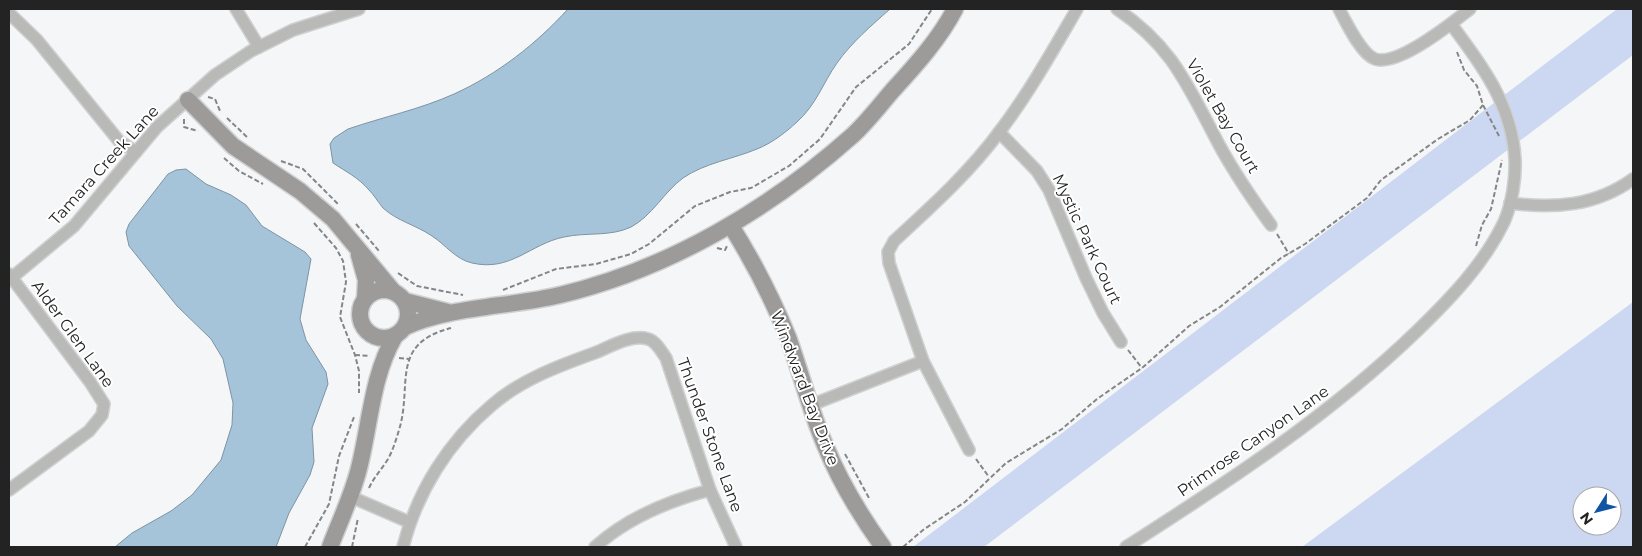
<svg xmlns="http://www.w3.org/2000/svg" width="1642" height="556" font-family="Montserrat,sans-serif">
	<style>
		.green { fill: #ccd7f2; fill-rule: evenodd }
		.water { fill: #a5c4d9; stroke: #7e94a3 }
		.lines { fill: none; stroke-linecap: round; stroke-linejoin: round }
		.street-casing { stroke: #cfd0d1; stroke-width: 14 }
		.secondary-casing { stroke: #cfd0d1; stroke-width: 19 }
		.path { stroke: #868687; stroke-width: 2; stroke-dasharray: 5 2.5; stroke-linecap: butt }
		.street { stroke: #b9b9b8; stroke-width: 11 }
		.secondary { stroke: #9c9b9a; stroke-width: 16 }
		.labels { text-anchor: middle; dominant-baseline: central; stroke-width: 4; stroke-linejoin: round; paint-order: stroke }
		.street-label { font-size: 16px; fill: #232324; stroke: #fff }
	</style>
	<rect width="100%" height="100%" fill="#f5f6f7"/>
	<g class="green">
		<polygon points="1617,9 1633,9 1633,55 984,547 913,547"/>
		<path d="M1633,302V547H1302ZM1582,496H1612V526H1582Z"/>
	</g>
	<g class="water">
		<path d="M568,9H890C871,26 852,42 837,63C823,83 816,105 797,122C785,133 772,143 757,149C733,159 705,163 683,178C664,192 652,216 631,227C610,237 587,232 564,237C530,244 511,272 472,263C455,259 446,245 432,236C416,225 397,221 383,208C378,202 374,195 369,190C359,178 345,171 333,163L330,144L334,138L348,129C383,117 421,109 454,94C498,74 536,44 568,9Z"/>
		<polygon points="186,169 206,184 231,195 246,205 262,226 305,252 311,259 300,319 306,340 326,372 328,384 312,428 314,462 310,475 289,513 276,547 115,547 132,533 171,511 192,495 221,460 232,425 233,403 223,359 211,339 177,306 129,246 126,232 129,224 168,174 176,170"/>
	</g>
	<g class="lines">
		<g class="street-casing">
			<g id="street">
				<polyline points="236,9 259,47"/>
				<path d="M1117,9C1170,45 1185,80 1214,135C1230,167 1250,196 1271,225"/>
				<path d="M1339,9C1346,22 1361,54 1375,59C1398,67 1452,23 1470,9"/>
				<polyline points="9,13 37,40 119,141 136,152"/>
				<polyline points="999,132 1037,171 1049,190 1086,278 1103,313 1121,342"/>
				<path d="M1510,203C1554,209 1596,206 1633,179"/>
				<polyline points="9,274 90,382 104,404 102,415 89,431 9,490"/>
				<polyline points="9,280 74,226 157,127 215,75 251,51 293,30 359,9"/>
				<polyline points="811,405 923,361"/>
				<path d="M969,450L923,361L889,263L888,252L894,241C931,207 970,172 1000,131C1029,93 1053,50 1077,9"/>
				<polyline points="349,496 409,522"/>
				<path d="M403,547C417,492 448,442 492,405C522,379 561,365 597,352C611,346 632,334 648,339C656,341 661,351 666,358L710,490L736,547"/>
				<path d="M595,547C627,518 668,501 710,490"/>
				<path d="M1126,547C1229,481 1329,416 1417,331C1450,299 1484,264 1504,222C1512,204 1516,178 1515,159C1512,105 1482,65 1451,24"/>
			</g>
		</g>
		<g class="secondary-casing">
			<g id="secondary">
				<polyline points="188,100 233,146 300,191 333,219 393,291"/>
				<path d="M731,226C753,261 772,298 788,337C801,373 810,410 825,445C840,482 860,515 883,547"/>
				<polyline points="359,255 366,280 365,299"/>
				<circle cx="384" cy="314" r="24"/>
				<polyline points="405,301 448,312"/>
				<path d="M405,327C451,306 511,307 560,295C669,269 770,209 853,135C868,121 880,105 893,90C916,65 940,38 955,9"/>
				<path d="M330,547C339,523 351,498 358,472C370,428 371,377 395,336"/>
			</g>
		</g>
		<g class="path">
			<polyline points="1457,52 1464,70 1477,86 1483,105 1499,136"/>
			<polyline points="208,97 215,99 220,111"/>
			<polyline points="227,118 247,137"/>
			<polyline points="184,119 184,127 198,131"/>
			<polyline points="224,158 239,171 263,184"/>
			<polyline points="281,161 303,169 338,204"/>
			<polyline points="314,223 336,248 343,261 346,282 340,317 355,355 359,371 359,393"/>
			<polyline points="356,224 379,251"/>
			<polyline points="1277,234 1289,254"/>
			<polyline points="1476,246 1482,225 1491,209 1502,160"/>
			<polyline points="717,248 725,250 727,246"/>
			<polyline points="398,273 417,286 463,295"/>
			<polyline points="503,290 556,269 596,264 631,254 649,244 695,206 730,192 751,188 789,166 820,139 856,87 909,44 932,9"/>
			<polyline points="1128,350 1142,368"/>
			<polyline points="355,355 370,356"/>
			<polyline points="399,358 409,359"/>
			<polyline points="845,454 869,498"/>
			<polyline points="976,459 989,477"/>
			<path d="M369,488C374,477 382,469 388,459C393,450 396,440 399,430C413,385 389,344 451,328"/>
			<polyline points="305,547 329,504 339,456 354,417"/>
			<polyline points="352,547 358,518"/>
			<polyline points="903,547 923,530 965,502 1006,463 1062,429 1097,399 1142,368 1189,326 1220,307 1281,258 1305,244 1367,198 1381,180 1438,139 1470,120 1483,105"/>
		</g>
		<use href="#street" class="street"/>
		<use href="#secondary" class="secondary"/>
	</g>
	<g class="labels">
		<g class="street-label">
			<text transform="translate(1223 116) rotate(60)">Violet Bay Court</text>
			<text transform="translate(104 165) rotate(-48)">Tamara Creek Lane</text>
			<text transform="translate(1087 239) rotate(65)">Mystic Park Court</text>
			<text transform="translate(73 334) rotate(54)">Alder Glen Lane</text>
			<text transform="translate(805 388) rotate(69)">Windward Bay Drive</text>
			<text transform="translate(710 435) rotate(70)">Thunder Stone Lane</text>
			<text transform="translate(1253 441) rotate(-35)">Primrose Canyon Lane</text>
		</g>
	</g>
	<rect width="1642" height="556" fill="none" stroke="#232324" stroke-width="20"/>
	<g transform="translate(1597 511) rotate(234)"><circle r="24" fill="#ffffff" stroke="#a7a7a7"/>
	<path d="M0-4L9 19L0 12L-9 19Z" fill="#1253a3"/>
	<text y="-8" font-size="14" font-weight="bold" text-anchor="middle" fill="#232324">N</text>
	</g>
</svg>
